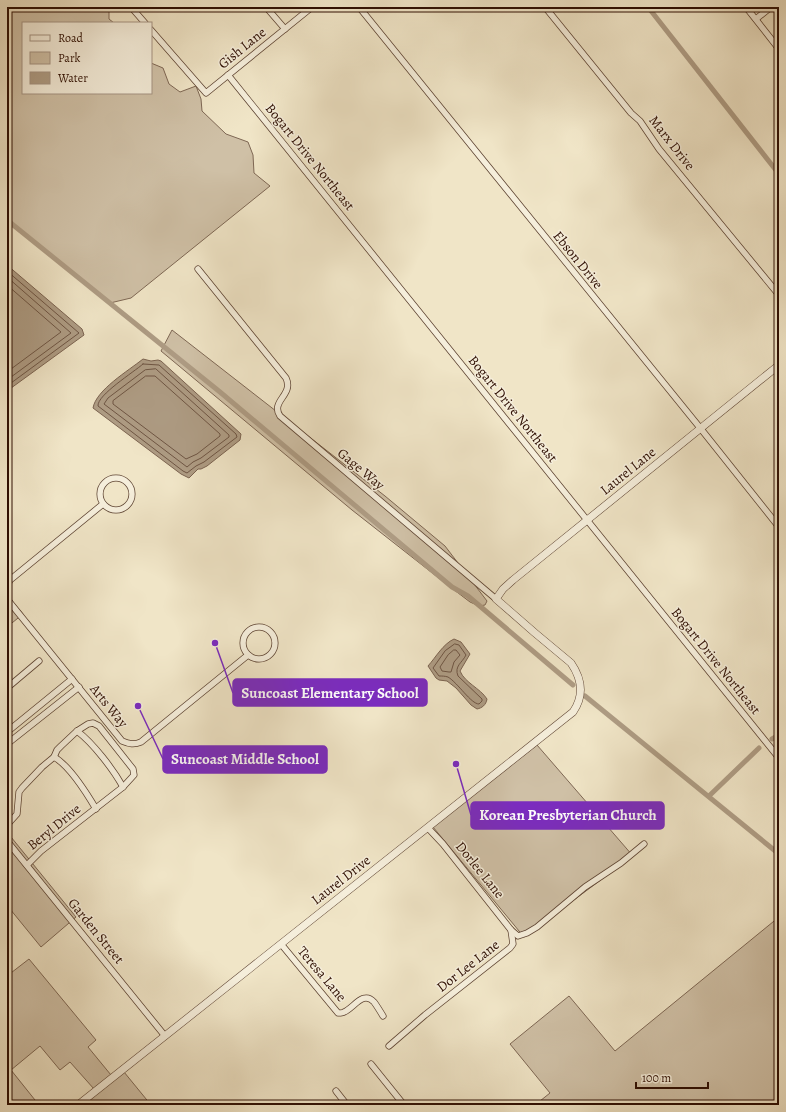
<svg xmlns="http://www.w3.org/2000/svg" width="786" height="1112" font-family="Alegreya,serif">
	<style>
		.green { fill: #cfc0a6; stroke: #7e6754 }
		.water { fill: #ae9c84; stroke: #7b6350 }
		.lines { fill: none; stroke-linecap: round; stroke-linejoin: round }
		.shore { stroke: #6e5543; stroke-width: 1 }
		.canal { stroke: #ae9c84; stroke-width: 5 }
		.minor-casing { stroke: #5e4433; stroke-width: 7 }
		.tertiary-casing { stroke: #5e4433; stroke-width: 8 }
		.minor { stroke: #f5eedb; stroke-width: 5.5 }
		.tertiary { stroke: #f5eedb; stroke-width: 7 }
		.labels { text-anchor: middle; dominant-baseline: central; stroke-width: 3; stroke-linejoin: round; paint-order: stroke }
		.street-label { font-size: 14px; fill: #2e0e02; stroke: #f5eedb }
		.leader { fill: none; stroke: #7b2cbf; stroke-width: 1.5 }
		.callout-dot { fill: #7b2cbf; stroke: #f5eedb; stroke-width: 1.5 }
		.callout { fill: #7b2cbf; stroke: #7b2cbf; stroke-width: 1.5 }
		.callout-label { font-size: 15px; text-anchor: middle; font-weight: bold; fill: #fff }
	</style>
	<rect width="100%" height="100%" fill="#f0e5c7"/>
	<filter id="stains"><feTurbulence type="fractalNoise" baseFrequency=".005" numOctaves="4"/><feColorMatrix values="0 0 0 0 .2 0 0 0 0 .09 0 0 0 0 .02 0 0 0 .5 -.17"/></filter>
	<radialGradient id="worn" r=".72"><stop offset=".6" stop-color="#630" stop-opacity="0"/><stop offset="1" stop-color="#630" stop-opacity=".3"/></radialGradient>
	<g class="green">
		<polygon points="7,7 109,7 109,19 114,23 23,23 23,93 151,93 151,63 163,68 169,84 180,92 196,86 201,99 202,111 226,134 248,142 253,155 254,173 270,186 131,298 110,303 7,219"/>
		<polygon points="172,330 385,496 445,546 487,601 485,605 479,606 470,602 445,583 352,510 161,351"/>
		<polygon points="7,595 23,614 7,627"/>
		<polygon points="537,745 633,856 524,937 433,827"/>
		<polygon points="11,837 76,917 41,947 10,909 7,912 7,839"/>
		<polygon points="779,917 779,1105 535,1105 550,1093 510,1044 569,996 615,1051"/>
		<polygon points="29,959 96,1040 88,1047 111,1075 94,1089 70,1062 60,1070 40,1046 11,1070 39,1105 7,1105 7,976"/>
		<polygon points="124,1072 151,1105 90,1105 87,1101"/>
	</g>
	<g class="water">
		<polygon points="7,265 82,329 84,335 7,391"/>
		<path d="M143,359L151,361L158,360L161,361L241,434L240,440L207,466L201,469H198L189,478L181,474L93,408C96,390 128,371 143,359Z"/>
		<path d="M454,639L461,642L470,654L460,671C465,683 480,688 487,699C486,705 482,708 477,709L471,705L456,688L447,681L439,680L436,678L428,666C436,657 443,644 454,639Z"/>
	</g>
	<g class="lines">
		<g class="shore">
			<polyline points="7,271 79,333 7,386"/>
			<polyline points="7,277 71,333 7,380"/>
			<polyline points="7,285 61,332 7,372"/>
			<path d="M143,364L159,365L236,434L237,437L204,462L196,466L187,473L183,471L98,406C97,395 134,372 143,364Z"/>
			<polygon points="156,369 229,435 229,437 201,458 193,462 187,467 104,404 108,398 145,370"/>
			<polygon points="146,376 155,376 220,434 220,436 197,454 186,459 113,404 113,401"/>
			<path d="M455,644L459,645L466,655C462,663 454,666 458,676L482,699V701L479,704C471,704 458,683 448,677C445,676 442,676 439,676L433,668L445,651Z"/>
			<polygon points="454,650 456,650 460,655 454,662 451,672 449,672 442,671 440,667 448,655"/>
		</g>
		<g class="canal">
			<polyline points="648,7 779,174"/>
			<polyline points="7,220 220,392 452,587 468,596 573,685"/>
			<polyline points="585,696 779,854"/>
			<polyline points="772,739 779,735"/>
			<polyline points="709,796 759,748"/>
		</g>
		<g class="minor-casing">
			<g id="minor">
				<polyline points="131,7 145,23"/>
				<polyline points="266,7 285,29"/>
				<polyline points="359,7 701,429 779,527"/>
				<polyline points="545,7 631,113 640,121 659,149 779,295"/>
				<polyline points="746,7 779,49"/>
				<polyline points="756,19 771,7"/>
				<polyline points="151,30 206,93 312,7"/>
				<polyline points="228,75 779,758"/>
				<path d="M198,269L286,378C294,395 270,401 280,416L496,599"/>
				<circle cx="116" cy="494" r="16"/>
				<polyline points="7,586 10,580 103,504"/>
				<path d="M7,599L122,741C129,744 134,745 141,742L248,655"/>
				<circle cx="259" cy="643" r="16"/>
				<polyline points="7,688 39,661"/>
				<path d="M77,731C93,743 113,769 123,787"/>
				<polyline points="7,732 72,679"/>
				<polyline points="7,744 79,687"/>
				<path d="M54,757C70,766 86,792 96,809"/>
				<polyline points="7,825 17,814 19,792 22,788 42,767 54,757 57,750 61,746 77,731 88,724 93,723 99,726 133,769 134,775 123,787 41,851 27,865"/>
				<polyline points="428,828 443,844 511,930 518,936 527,933 537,927 585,887 621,863 644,844"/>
				<polyline points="7,841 165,1036"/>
				<path d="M281,944L338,1013C339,1013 343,1013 344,1012C354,1008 363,990 374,1002C377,1006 380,1011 383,1016"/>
				<polyline points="389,1046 425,1015 510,948 513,944 511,930"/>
				<polyline points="371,1064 404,1105"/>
				<polyline points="336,1091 347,1105"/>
			</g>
		</g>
		<g class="tertiary-casing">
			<path id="tertiary" d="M78,1105L573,712C584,696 582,679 571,663L535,633L496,599L503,589L513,580L779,365"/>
		</g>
		<use href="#minor" class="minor"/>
		<use href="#tertiary" class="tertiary"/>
	</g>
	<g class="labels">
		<g class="street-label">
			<text transform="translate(242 48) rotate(-39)">Gish Lane</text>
			<text transform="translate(672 143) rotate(52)">Marx Drive</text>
			<text transform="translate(310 157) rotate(51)">Bogart Drive Northeast</text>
			<text transform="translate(578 260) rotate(51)">Ebson Drive</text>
			<text transform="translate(513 409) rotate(51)">Bogart Drive Northeast</text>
			<text transform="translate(361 469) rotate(40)">Gage Way</text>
			<text transform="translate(628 471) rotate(-39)">Laurel Lane</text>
			<text transform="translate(716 661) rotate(51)">Bogart Drive Northeast</text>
			<text transform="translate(109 706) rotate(51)">Arts Way</text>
			<text transform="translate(54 827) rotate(-39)">Beryl Drive</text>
			<text transform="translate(480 870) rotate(51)">Dorlee Lane</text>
			<text transform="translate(341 880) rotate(-38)">Laurel Drive</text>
			<text transform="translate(96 931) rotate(51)">Garden Street</text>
			<text transform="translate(468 966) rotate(-38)">Dor Lee Lane</text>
			<text transform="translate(322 974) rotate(50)">Teresa Lane</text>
		</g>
	</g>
	<path class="leader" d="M215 643L233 693M138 706L163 759M456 764L471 815"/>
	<g class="callout-dot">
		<circle cx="215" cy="643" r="4"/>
		<circle cx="138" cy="706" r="4"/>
		<circle cx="456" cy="764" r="4"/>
	</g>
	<g class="callout">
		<rect x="233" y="679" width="194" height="27" rx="4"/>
		<rect x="163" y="746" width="164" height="27" rx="4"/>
		<rect x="471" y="802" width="193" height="27" rx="4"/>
	</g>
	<g class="callout-label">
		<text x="330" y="698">Suncoast Elementary School</text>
		<text x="245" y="764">Suncoast Middle School</text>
		<text x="568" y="820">Korean Presbyterian Church</text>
	</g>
	<rect width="786" height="1112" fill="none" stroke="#f0e5c7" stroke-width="24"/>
	<rect x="8" y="8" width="770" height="1096" fill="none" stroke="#2e0e02" stroke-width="2"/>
	<rect x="12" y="12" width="762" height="1088" fill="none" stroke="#2e0e02"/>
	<rect x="22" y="22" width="130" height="72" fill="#f5eedb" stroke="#a59484"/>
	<rect x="30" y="35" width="20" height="6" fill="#f5eedb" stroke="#a59484"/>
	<text x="58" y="42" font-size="12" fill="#2e0e02">Road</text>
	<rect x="30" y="52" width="20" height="12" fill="#cfc0a6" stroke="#a59484"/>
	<text x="58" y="62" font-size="12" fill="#2e0e02">Park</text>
	<rect x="30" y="72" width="20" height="12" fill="#ae9c84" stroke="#a59484"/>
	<text x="58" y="82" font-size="12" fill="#2e0e02">Water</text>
	<path d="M636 1082v6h72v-6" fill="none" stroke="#2e0e02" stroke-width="2"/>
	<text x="642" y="1082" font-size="12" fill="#2e0e02" stroke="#f5eedb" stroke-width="3" paint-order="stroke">100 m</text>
	<rect width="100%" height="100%" filter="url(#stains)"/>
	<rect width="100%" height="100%" fill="url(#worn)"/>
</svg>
